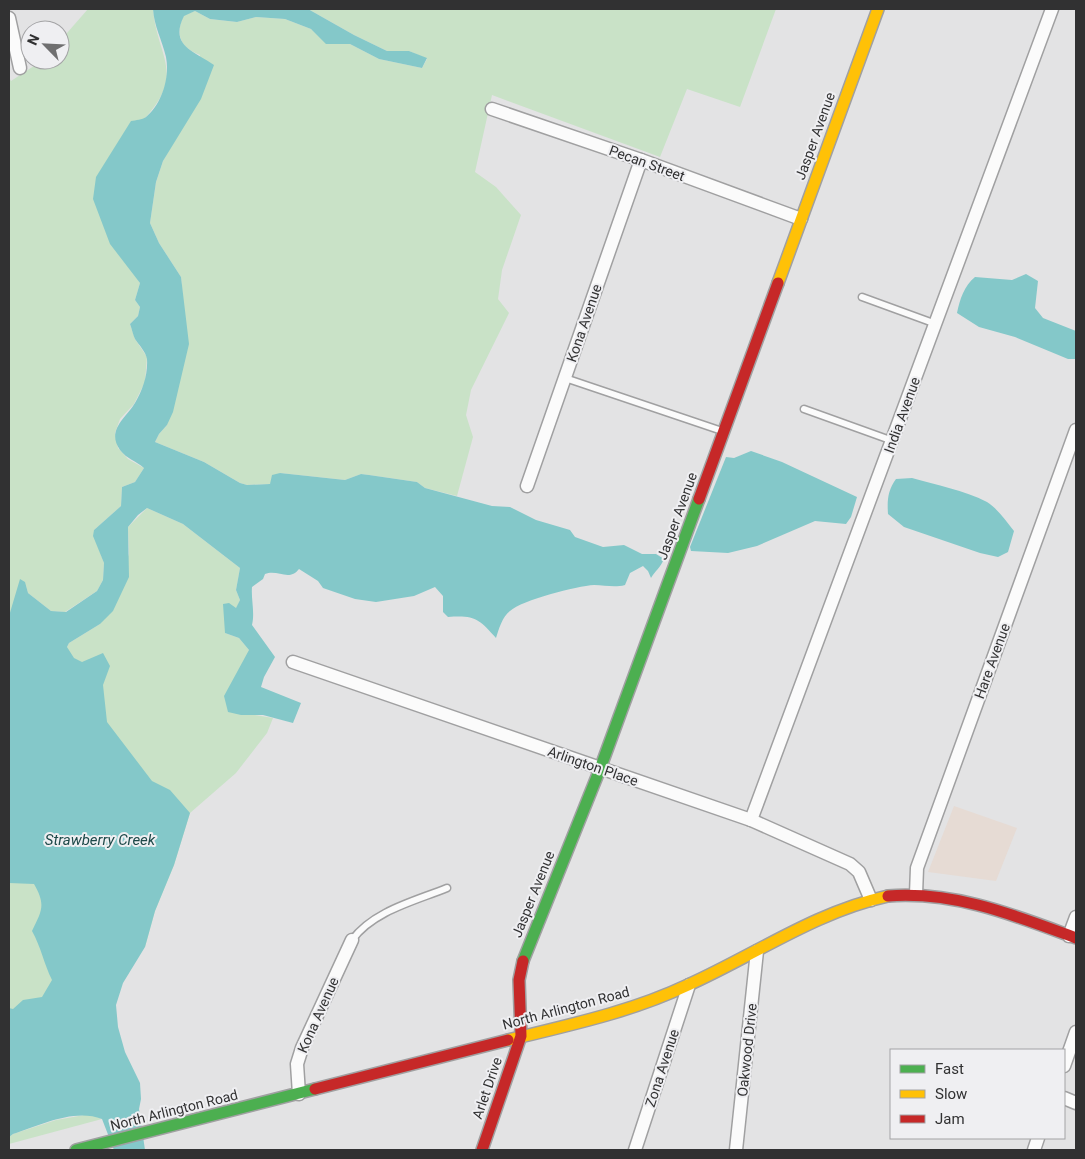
<svg xmlns="http://www.w3.org/2000/svg" width="1085" height="1159" font-family="Roboto,sans-serif">
	<style>
		.commercial { fill: #e6dbd4 }
		.green { fill: #c9e2c7 }
		.water { fill: #84c8c9 }
		.lines { fill: none; stroke-linecap: round; stroke-linejoin: round }
		.lane-casing { stroke: #a0a0a1; stroke-width: 9 }
		.street-casing { stroke: #a0a0a1; stroke-width: 15 }
		.fast-casing { stroke: #a0a0a1; stroke-width: 14 }
		.slow-casing { stroke: #a0a0a1; stroke-width: 14 }
		.jam-casing { stroke: #a0a0a1; stroke-width: 14 }
		.lane { stroke: #fbfbfb; stroke-width: 6 }
		.street { stroke: #fbfbfb; stroke-width: 12 }
		.fast { stroke: #4caf50; stroke-width: 11 }
		.slow { stroke: #ffc107; stroke-width: 11 }
		.jam { stroke: #c62828; stroke-width: 11 }
		.labels { text-anchor: middle; dominant-baseline: central; stroke-width: 4; stroke-linejoin: round; paint-order: stroke }
		.street-label { font-size: 14px; fill: #313132; stroke: #efeff2 }
		.water-label { font-size: 15px; font-style: italic; fill: #1d4949; stroke: #efeff2 }
	</style>
	<rect width="100%" height="100%" fill="#e3e3e4"/>
	<polygon class="commercial" points="954,806 1017,828 996,881 928,872"/>
	<g class="green">
		<path d="M88,9H153C157,57 186,73 145,118L134,273L140,283L135,300L140,307L138,316L130,324L135,339L147,357L145,382L134,404L120,419L115,433L118,448L128,459L144,468L135,482L122,487L121,506L94,530V536L104,563L103,580L97,591L65,612L51,611L28,593L25,582L93,875L9,1127V77L11,81L43,60H60V41Z"/>
		<path d="M308,9H776L740,107L687,89L660,157L492,95L475,172L496,187L521,215L502,270L498,299L509,313L471,390L466,415L473,437L457,496L425,488L417,482L369,475L361,474L345,480L280,473L270,484L247,485L240,483L204,462L155,442L159,434L167,425L183,300L181,277L159,243L150,223L156,182L163,161L176,138L200,55C181,48 174,35 184,15L195,11L210,19L237,22L256,17L285,19L311,29L327,44H350L379,59L422,68L427,59L409,51H387L354,35Z"/>
		<polygon points="147,508 183,524 240,568 236,590 240,600 225,633 239,638 249,650 241,715 255,715 273,718 267,733 236,773 190,813 174,865 155,911 145,947 67,647 69,643 100,624 129,554 128,527"/>
		<polygon points="90,1114 102,1119 9,1144 9,1137 13,1134 56,1120"/>
	</g>
	<g class="water">
		<path d="M153,9H308L354,35L387,51H409L427,58L422,68L379,59L350,44H326L311,29L285,19L256,17L237,22L210,19L195,11L184,16C169,46 194,51 214,65L201,99L163,161L156,182L150,223L159,243L181,277L189,344L173,412L167,425L159,434L155,442L204,462L240,483L247,485L270,484L272,475L280,473L345,480L361,474L369,475L417,482L425,488L492,506L510,507L536,520L570,530L575,537L603,547L624,545L642,554H656L664,559C661,567 655,571 651,578L648,571L643,566L630,573L625,585C614,588 605,585 594,585C577,586 522,600 510,611C502,617 499,629 496,638C479,619 475,615 448,617L443,612V596L435,587L414,596L376,602L355,599L323,588L318,581L299,569C289,582 278,569 265,574L263,579L252,587C251,600 255,612 252,625L275,657L264,677L261,687L301,703L293,723L263,715H241L228,712L224,696L249,650L239,638L225,633L223,604L229,603L236,608L240,600L236,590L240,568L183,524L147,508L138,515L128,527L129,577L113,611L100,624L69,643L67,647L74,658L82,662L103,653L110,666L103,685L107,722L152,781L170,790L190,813L174,865L155,911L145,947L123,983L116,1005L118,1027L125,1052L140,1083L141,1099L139,1109L145,1150H114L102,1119C75,1108 40,1125 13,1134L9,1137V1008L13,1009L23,1000L42,997L52,980C44,964 41,947 32,931C42,910 46,905 34,884L9,883V616L20,579L25,582L28,593L51,611L66,612L97,591L103,580L104,563L93,536L94,530L121,506L122,487L135,482L144,468C136,461 127,459 120,450C106,430 126,418 135,403C143,390 148,374 147,359C146,352 139,345 135,339C133,335 132,329 130,324L138,316L140,307L135,300L140,283L110,244L93,199L96,177L131,121C136,120 142,120 146,117C162,104 170,77 166,57C162,40 154,26 153,9Z"/>
		<path d="M1026,274L1038,281L1035,308L1043,318L1076,331V359H1068L1015,337L979,327L957,313C960,299 964,286 975,277L1012,280Z"/>
		<polygon points="751,451 782,462 857,497 851,517 846,524 815,521 757,546 728,553 691,551 690,547 726,457 734,458"/>
		<path d="M912,478C936,485 964,490 987,502C998,509 1006,521 1014,531L1008,552L998,557L980,553L904,527L888,514C887,500 888,490 896,479Z"/>
	</g>
	<g class="lines">
		<g class="lane-casing">
			<g id="lane">
				<polyline points="862,297 936,324"/>
				<polyline points="565,378 722,431"/>
				<polyline points="804,409 893,441"/>
				<path d="M352,940C373,911 415,901 447,888"/>
			</g>
		</g>
		<g class="street-casing">
			<g id="street">
				<polyline points="9,18 20,68"/>
				<polyline points="492,109 641,160 801,219"/>
				<polyline points="527,486 641,160"/>
				<polyline points="293,662 751,820 850,864 859,872 871,900"/>
				<polyline points="751,820 1052,9"/>
				<polyline points="916,894 917,868 1076,430"/>
				<polyline points="1069,936 1076,917"/>
				<polyline points="1064,1066 1076,1032"/>
				<polyline points="299,1094 297,1064 302,1048 352,940"/>
				<polyline points="1064,1098 1076,1103"/>
				<polyline points="635,1150 689,985"/>
				<polyline points="736,1150 757,951"/>
				<polyline points="1034,1150 1038,1138"/>
			</g>
		</g>
		<g class="fast-casing">
			<g id="fast">
				<polyline points="523,961 600,769 699,499"/>
				<polyline points="76,1150 315,1089"/>
			</g>
		</g>
		<g class="slow-casing">
			<g id="slow">
				<polyline points="778,283 878,9"/>
				<path d="M508,1040C569,1025 631,1012 688,985C755,955 815,912 888,896"/>
			</g>
		</g>
		<g class="jam-casing">
			<g id="jam">
				<polyline points="699,499 778,283"/>
				<path d="M888,896C955,891 1014,915 1076,938"/>
				<polyline points="315,1089 508,1040"/>
				<polyline points="482,1150 521,1036 519,980 523,961"/>
			</g>
		</g>
		<use href="#lane" class="lane"/>
		<use href="#street" class="street"/>
		<use href="#fast" class="fast"/>
		<use href="#slow" class="slow"/>
		<use href="#jam" class="jam"/>
	</g>
	<g class="labels">
		<g class="street-label">
			<text transform="translate(815 136) rotate(-70)">Jasper Avenue</text>
			<text transform="translate(647 163) rotate(20)">Pecan Street</text>
			<text transform="translate(584 323) rotate(-71)">Kona Avenue</text>
			<text transform="translate(902 415) rotate(-70)">India Avenue</text>
			<text transform="translate(677 516) rotate(-70)">Jasper Avenue</text>
			<text transform="translate(992 661) rotate(-70)">Hare Avenue</text>
			<text transform="translate(593 766) rotate(19)">Arlington Place</text>
			<text transform="translate(533 894) rotate(-68)">Jasper Avenue</text>
			<text transform="translate(566 1008) rotate(-15)">North Arlington Road</text>
			<text transform="translate(318 1015) rotate(-66)">Kona Avenue</text>
			<text transform="translate(747 1050) rotate(-84)">Oakwood Drive</text>
			<text transform="translate(662 1068) rotate(-72)">Zona Avenue</text>
			<text transform="translate(487 1088) rotate(-71)">Arlet Drive</text>
			<text transform="translate(174 1110) rotate(-14)">North Arlington Road</text>
		</g>
		<g class="water-label">
			<text x="100" y="840">Strawberry Creek</text>
		</g>
	</g>
	<rect width="1085" height="1159" fill="none" stroke="#313132" stroke-width="20"/>
	<rect x="890" y="1049" width="175" height="90" fill="#efeff2" stroke="#a3a3a5"/>
	<rect x="900" y="1065" width="25" height="8" fill="#4caf50" stroke="#a3a3a5"/>
	<text x="935" y="1074" font-size="15" fill="#313132">Fast</text>
	<rect x="900" y="1090" width="25" height="8" fill="#ffc107" stroke="#a3a3a5"/>
	<text x="935" y="1099" font-size="15" fill="#313132">Slow</text>
	<rect x="900" y="1115" width="25" height="8" fill="#c62828" stroke="#a3a3a5"/>
	<text x="935" y="1124" font-size="15" fill="#313132">Jam</text>
	<g transform="translate(45 45) rotate(294)"><circle r="24" fill="#efeff2" stroke="#a3a3a5"/>
	<path d="M0-4L9 19L0 12L-9 19Z" fill="#6f6f70"/>
	<text y="-8" font-size="14" font-weight="bold" text-anchor="middle" fill="#313132">N</text>
	</g>
</svg>
